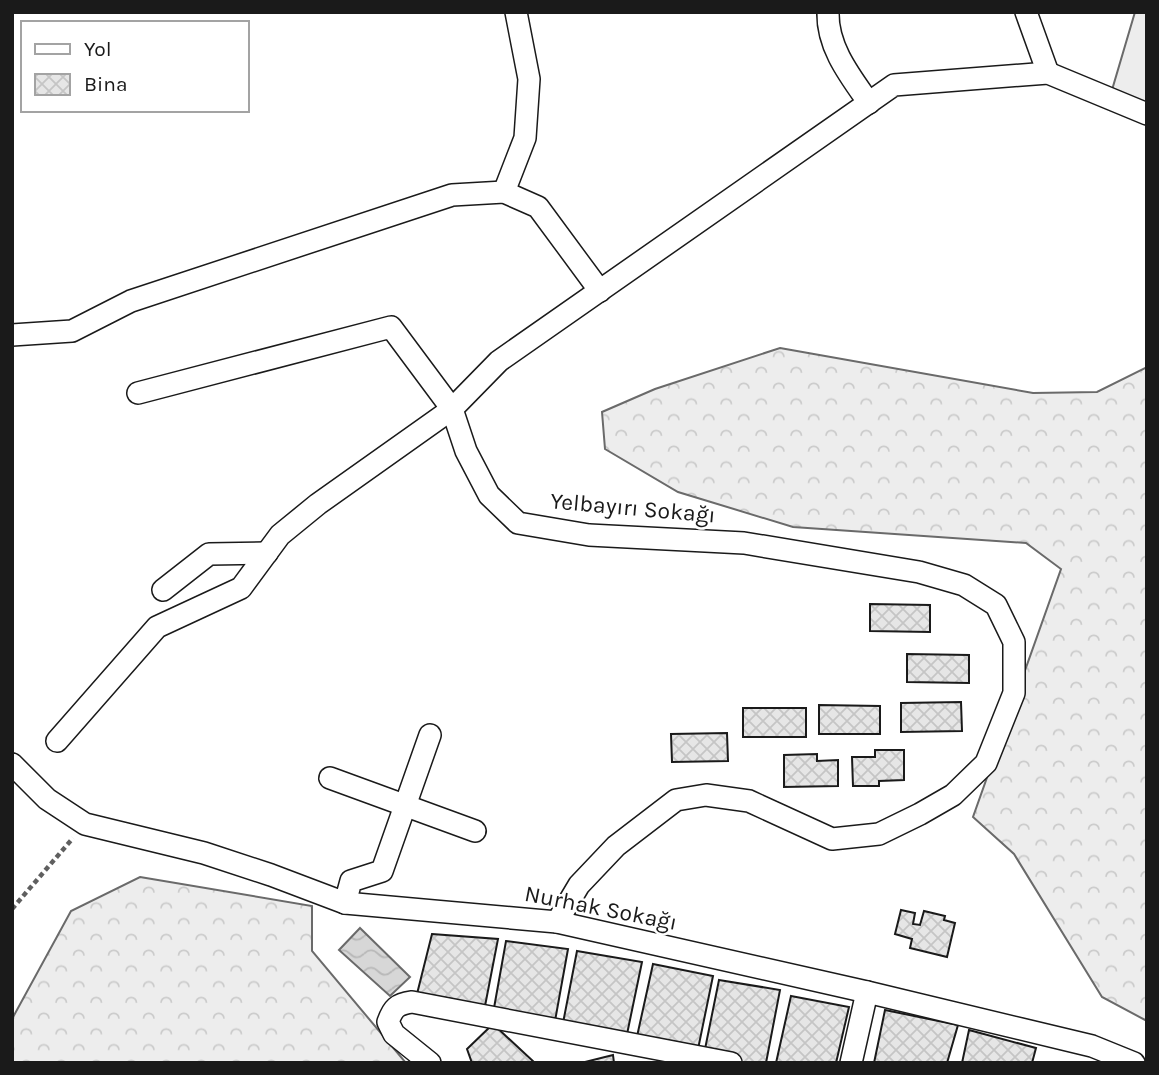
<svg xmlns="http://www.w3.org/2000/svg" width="1159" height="1075" font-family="Karla,sans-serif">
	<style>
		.forest { fill: url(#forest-crowns); stroke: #6a6a6a; stroke-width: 2 }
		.pitch { fill: #ededed; stroke: #6a6a6a; stroke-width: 2 }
		.water { fill: url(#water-waves); stroke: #6a6a6a; stroke-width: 2 }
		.building { fill: url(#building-cross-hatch); stroke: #1a1a1a; stroke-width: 2 }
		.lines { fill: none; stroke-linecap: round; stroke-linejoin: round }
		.street-casing { stroke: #1a1a1a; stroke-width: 24 }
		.path { stroke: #5f5f5f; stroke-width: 4.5; stroke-dasharray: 5 3.5; stroke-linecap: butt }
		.street { stroke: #fff; stroke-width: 21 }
		.labels { text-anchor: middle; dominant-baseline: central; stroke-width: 5; stroke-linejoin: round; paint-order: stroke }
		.street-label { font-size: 23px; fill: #1a1a1a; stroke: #fff }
	</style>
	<defs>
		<pattern id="forest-crowns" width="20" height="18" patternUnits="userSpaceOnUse" patternTransform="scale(1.75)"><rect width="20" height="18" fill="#ededed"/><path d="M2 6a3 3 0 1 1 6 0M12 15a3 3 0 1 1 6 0" fill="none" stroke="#cbcbcb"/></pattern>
		<pattern id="water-waves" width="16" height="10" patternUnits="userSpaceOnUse" patternTransform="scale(1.75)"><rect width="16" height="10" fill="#d7d7d7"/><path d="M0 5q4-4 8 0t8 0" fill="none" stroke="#b8b8b8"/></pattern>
		<pattern id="building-cross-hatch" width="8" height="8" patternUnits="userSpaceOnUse" patternTransform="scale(1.75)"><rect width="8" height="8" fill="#e6e6e6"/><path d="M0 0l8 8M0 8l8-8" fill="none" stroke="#c5c5c5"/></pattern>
	</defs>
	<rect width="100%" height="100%" fill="#fff"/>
	<g class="forest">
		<polygon points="780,348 1033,393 1097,392 1147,367 1147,1021 1102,997 1014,854 973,817 1061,569 1026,543 793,527 678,492 605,449 602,412 655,389"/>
		<polygon points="140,877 312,906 312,951 406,1063 12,1063 12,1019 71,911"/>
	</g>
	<polygon class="pitch" points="1135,12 1147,12 1147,104 1112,90"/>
	<polygon class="water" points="360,928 410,977 390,996 339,950"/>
	<g class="building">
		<polygon points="870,604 930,605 930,632 870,631"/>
		<polygon points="907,654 969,655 969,683 907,682"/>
		<polygon points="961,702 962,731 901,732 901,703"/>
		<polygon points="819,705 880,706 880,734 819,734"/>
		<rect x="743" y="708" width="63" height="29"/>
		<polygon points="727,733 728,761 672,762 671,734"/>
		<polygon points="875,750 904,750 904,780 879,781 879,786 853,786 852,757 875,757"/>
		<polygon points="817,754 817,761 838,760 838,786 784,787 784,755"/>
		<polygon points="901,910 915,913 913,924 920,925 924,911 945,916 944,920 955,923 947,957 910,948 912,939 895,934"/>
		<polygon points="432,934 498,939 485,1006 417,994"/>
		<polygon points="506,941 568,949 555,1021 494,1008"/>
		<polygon points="577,951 642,962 626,1039 563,1023"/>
		<polygon points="653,964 713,976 697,1054 636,1041"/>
		<polygon points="719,980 780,990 766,1063 746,1063 704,1054"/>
		<polygon points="791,996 849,1007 836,1063 776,1063"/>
		<polygon points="885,1010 958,1025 947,1063 874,1063"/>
		<polygon points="493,1024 535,1063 472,1063 467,1049"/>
		<polygon points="969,1030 1036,1048 1032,1063 962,1063"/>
		<polygon points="613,1055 614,1063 581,1063"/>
	</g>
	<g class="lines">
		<g class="street-casing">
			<g id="street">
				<path d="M828,12C827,47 850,76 869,103"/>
				<polyline points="1026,12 1048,73"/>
				<polyline points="504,192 525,138 529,79 516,12"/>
				<polyline points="12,335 72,331 131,301 452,195 504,192 538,207 600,291"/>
				<polyline points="163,590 209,554 267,553"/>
				<polyline points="57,741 157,627 241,588 280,535 318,504 452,409 391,327 138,393"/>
				<polyline points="12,764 47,799 85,824 204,853 271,875 345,903 557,922 867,992 1092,1046 1134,1063"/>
				<polyline points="330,778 475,831"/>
				<polyline points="345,903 351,881 382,871 430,735"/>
				<polyline points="557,922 579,885 616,846 676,800 706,795 749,801 832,839 879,834 920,814 953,795 986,763 1014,693 1014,642 996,605 964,585 919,572 744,543 589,535 518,523 489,495 466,451 452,409 499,361 894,85 1048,73 1147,114"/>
				<path d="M430,1063L394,1034L388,1022C393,1008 397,1004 412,1002L731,1063"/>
				<polyline points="851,1063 867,992"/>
			</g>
		</g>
		<polyline class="path" points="12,909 73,838"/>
		<use href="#street" class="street"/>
	</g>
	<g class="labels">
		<g class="street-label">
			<text transform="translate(633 508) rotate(5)">Yelbayırı Sokağı</text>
			<text transform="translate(601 908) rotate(11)">Nurhak Sokağı</text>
		</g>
	</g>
	<rect width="1159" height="1075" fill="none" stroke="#1a1a1a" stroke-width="28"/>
	<rect x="21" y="21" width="228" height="91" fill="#ffffff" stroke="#a3a3a3" stroke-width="2"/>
	<rect x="35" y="44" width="35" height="10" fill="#ffffff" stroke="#a3a3a3" stroke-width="2"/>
	<text x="84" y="56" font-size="21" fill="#1a1a1a">Yol</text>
	<rect x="35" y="74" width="35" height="21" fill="url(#building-cross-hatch)" stroke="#a3a3a3" stroke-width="2"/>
	<text x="84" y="91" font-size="21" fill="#1a1a1a">Bina</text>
</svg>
